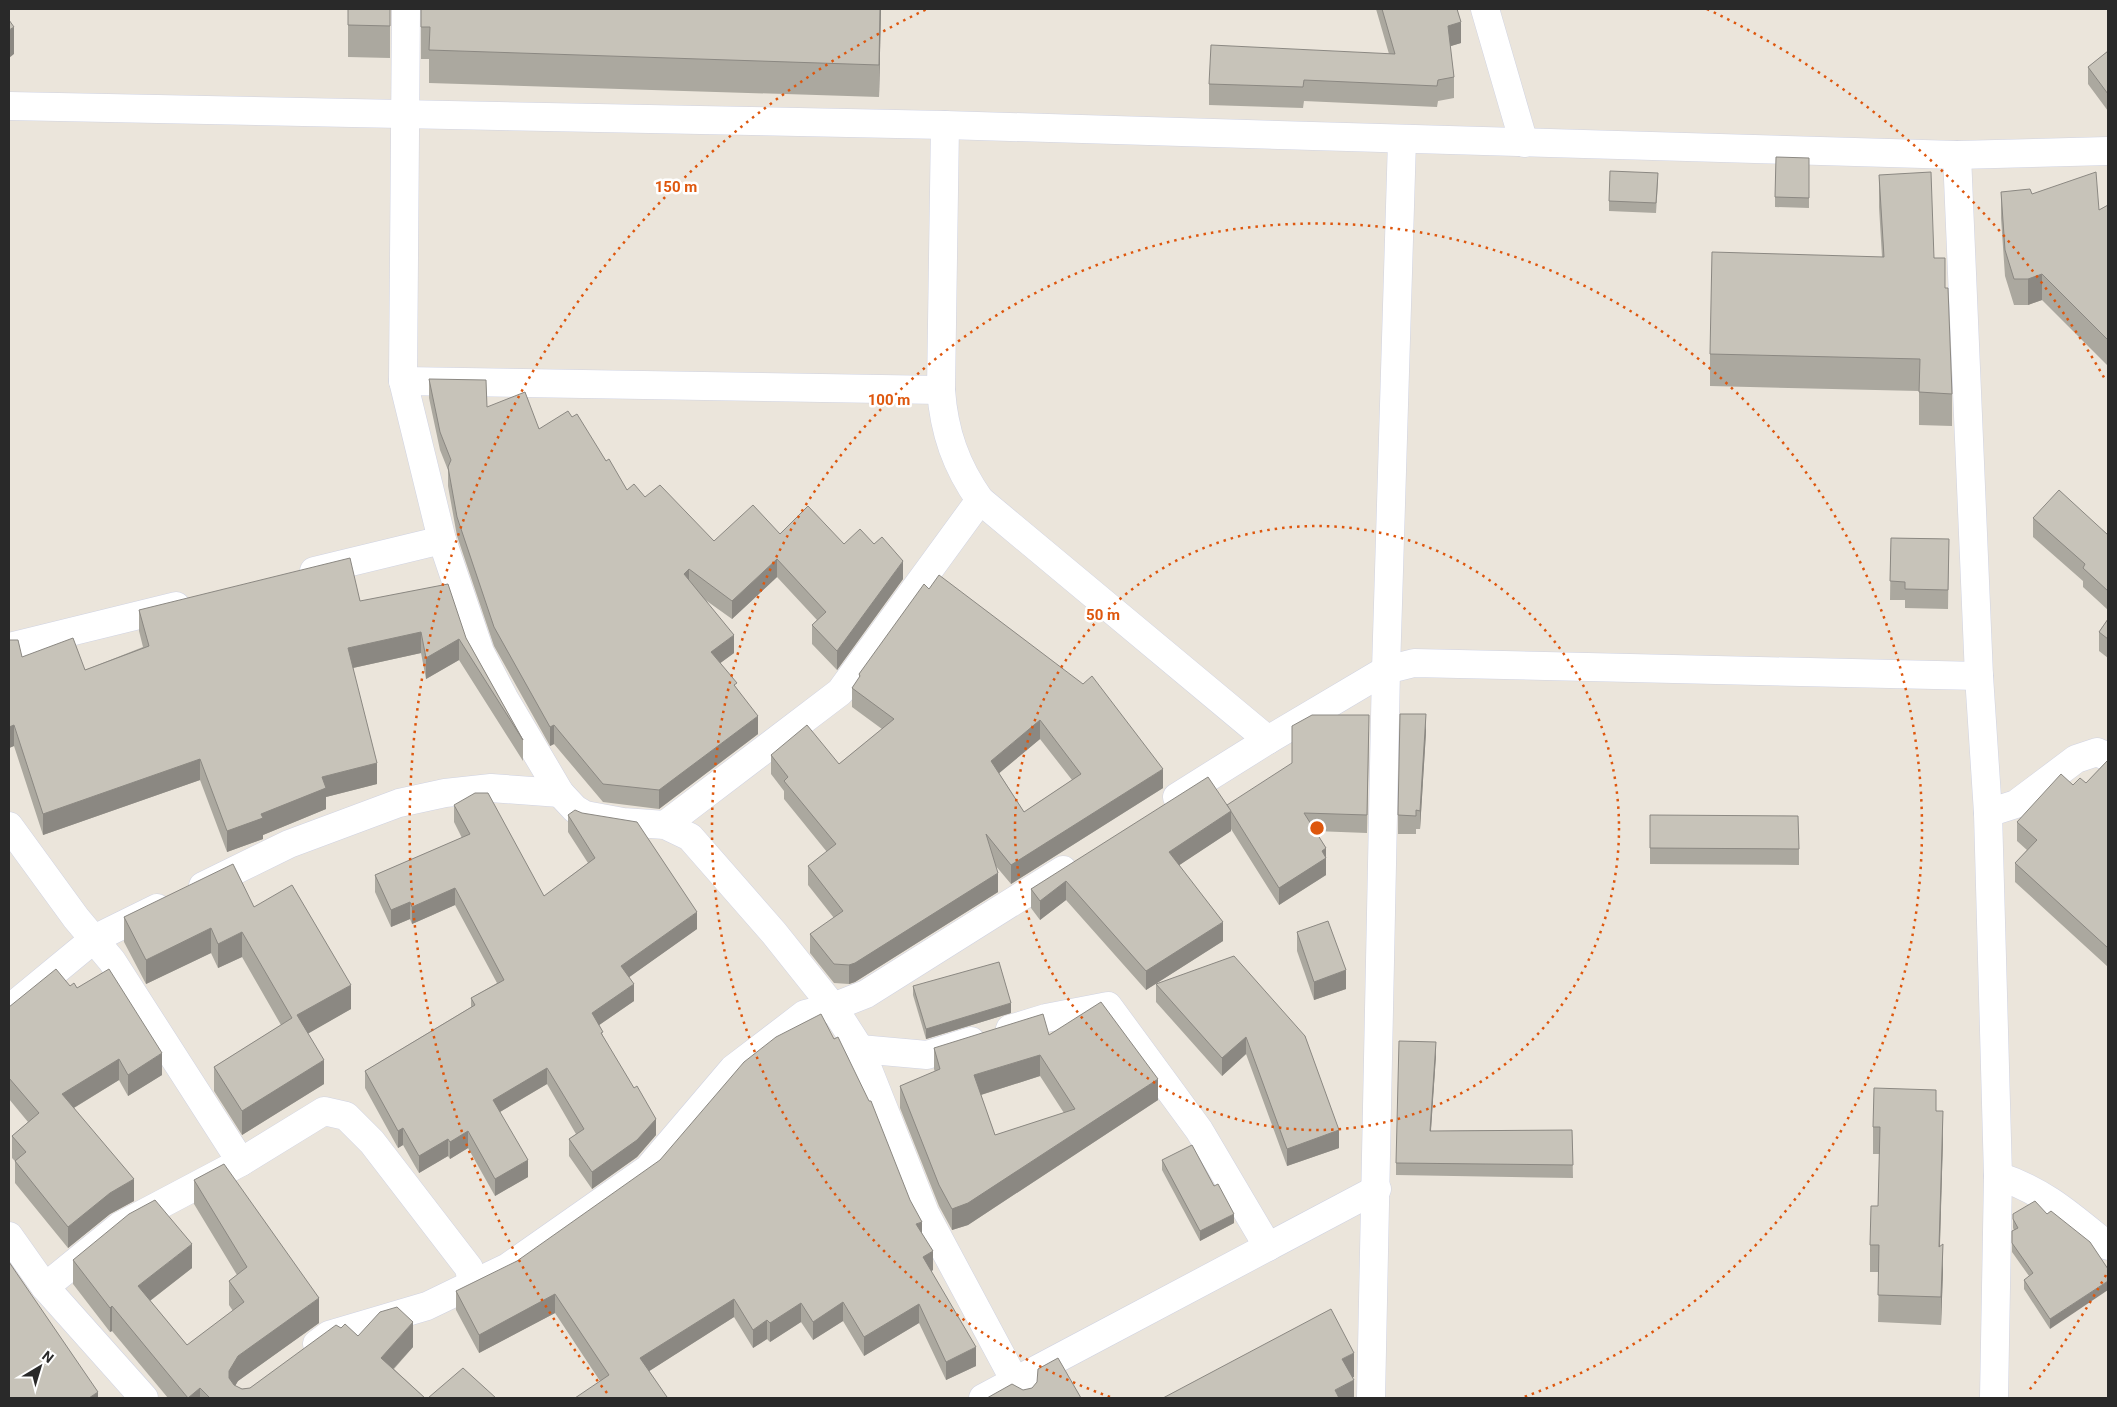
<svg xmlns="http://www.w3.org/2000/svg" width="2117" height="1407" font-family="Roboto,sans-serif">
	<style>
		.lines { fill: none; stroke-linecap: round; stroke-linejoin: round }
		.minor-casing { stroke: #d0d3e2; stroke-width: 29 }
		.minor { stroke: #fff; stroke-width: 28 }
		.wall { fill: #aba89f; fill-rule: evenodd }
		.shaded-wall { fill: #8b8882 }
		.building { fill: #c7c3b9; stroke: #8b8882; fill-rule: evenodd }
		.ring { fill: none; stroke: #de570d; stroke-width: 2.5; stroke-dasharray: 2.5 5 }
		.centre { fill: #de570d; stroke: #fff; stroke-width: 2.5 }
		.ring-label { font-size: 15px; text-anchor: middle; font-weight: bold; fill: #de570d; stroke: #fff; stroke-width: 5; stroke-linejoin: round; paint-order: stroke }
	</style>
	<rect width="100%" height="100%" fill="#ebe5db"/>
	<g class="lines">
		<g class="minor-casing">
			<g id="minor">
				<polyline points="406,9 403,381 442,540 480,652 504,698 560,793 575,809 585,815 623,822 665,825 690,837 774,933 833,1007 860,1049 925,1213 1024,1398"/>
				<polyline points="1485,9 1524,143"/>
				<polyline points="9,106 945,125 1957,155 2108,151"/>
				<path d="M945,125L941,390C944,432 956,466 980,500L1268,740"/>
				<polyline points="1957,155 1979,676 1988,813 1998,1176 1994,1398"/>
				<polyline points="403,381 941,390"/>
				<polyline points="314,571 442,540"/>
				<polyline points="9,647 176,606"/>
				<polyline points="1177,797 1268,740 1386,670 1414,663 1979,676"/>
				<polyline points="1988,813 2016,804 2076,759 2097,752 2108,757"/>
				<polyline points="665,825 840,692 980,500"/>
				<polyline points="9,826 76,918 112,961 241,1162"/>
				<polyline points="203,886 289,844 399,803 445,793 491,788 560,793"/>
				<polyline points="9,1009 94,939 157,908"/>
				<polyline points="1010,1029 1046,1018 1108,1006 1199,1130 1268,1247"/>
				<polyline points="860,1049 927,1055 971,1041"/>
				<path d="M1998,1176C2044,1191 2071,1216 2108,1246"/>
				<polyline points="9,1236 45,1287 144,1398"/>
				<polyline points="45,1287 120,1226 241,1162 324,1111 346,1116 372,1142 469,1268 472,1283"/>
				<polyline points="317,1344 329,1335 427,1306 508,1267 648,1169 733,1069 805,1014 833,1007 866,994 1063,870"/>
				<polyline points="983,1398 1377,1189"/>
				<polyline points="1371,1398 1386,670 1402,140"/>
			</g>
		</g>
		<use href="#minor" class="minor"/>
	</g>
	<g class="wall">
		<polygon points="348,9 390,9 390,58 348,57"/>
		<polygon points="421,9 881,9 879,97 429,83 429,59 421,59"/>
		<polygon points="1376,9 1457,9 1461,43 1450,46 1454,77 1454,98 1438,101 1437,107 1304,101 1303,108 1209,105 1209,84 1389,54"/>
		<polygon points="2108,45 2108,111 2088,84 2088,67 2107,52 2107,46"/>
		<polygon points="1809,158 1809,208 1775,207 1775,197"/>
		<polygon points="1879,175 1934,258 1945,288 1952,394 1952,426 1919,425 1919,391 1710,386 1710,354 1882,257 1879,207"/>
		<polygon points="1658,182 1656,213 1609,211 1609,201"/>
		<polygon points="2001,192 2032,194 2099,210 2108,205 2108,366 2042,300 2028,305 2014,305 2005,276 2001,218"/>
		<polygon points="429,379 487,407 539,429 606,461 627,490 645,497 714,541 780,534 844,544 903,579 837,670 812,644 812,625 817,620 777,577 732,619 704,599 734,653 720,663 737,689 758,734 659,809 603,802 554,744 550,746 494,646 457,536 448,486 448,470 440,450 429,398"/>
		<polygon points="2033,518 2108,535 2108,610 2083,587 2083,581 2033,537"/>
		<polygon points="1891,538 1949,539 1948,609 1905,608 1905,600 1890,600"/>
		<path d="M929,589L1163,788L1011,884L995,865L998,892L855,982L849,984L834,983L810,953V934L834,918L808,885V866L827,852L784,799V791L771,774V755L839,764L882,729L852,707V688L859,679V674ZM1040,739L1072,780L1024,812L999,773Z"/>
		<polygon points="360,601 466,638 523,740 523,761 459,660 426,679 421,653 353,668 377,784 326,797 326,809 263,835 263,839 227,852 200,780 43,835 14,746 9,748 22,657 85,670 143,647 139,631 139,610"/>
		<polygon points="2108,619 2108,658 2099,651 2099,632"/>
		<polygon points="1369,732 1367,833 1315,831 1326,848 1326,875 1279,905 1231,829 1231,831 1179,865 1223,941 1146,990 1066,900 1040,920 1031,908 1031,889 1227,805"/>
		<polygon points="1426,732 1420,829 1416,829 1416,834 1398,834 1398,815"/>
		<polygon points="2108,760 2108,967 2015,882 2015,863 2027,850 2017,841 2017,822 2073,785 2086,783"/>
		<polygon points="454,805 544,896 588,863 568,832 568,815 697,929 629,977 634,1001 599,1025 603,1036 656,1135 637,1157 592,1189 569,1156 569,1139 576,1134 547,1084 500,1112 528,1177 495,1196 468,1148 450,1159 448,1156 419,1173 403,1145 398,1148 365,1088 365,1071 471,1007 471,998 497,983 455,905 412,924 410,919 391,927 375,892 375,875 462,838 454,822"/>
		<polygon points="1650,815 1799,849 1799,865 1650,864"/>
		<polygon points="254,907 351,1009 308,1033 324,1084 242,1135 214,1091 214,1067 281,1025 242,957 218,968 211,953 146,984 124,942 124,917"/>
		<polygon points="1297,932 1346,989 1314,1000 1297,951"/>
		<polygon points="1156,984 1305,1036 1339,1148 1287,1166 1246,1054 1222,1076 1156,1002"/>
		<polygon points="70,986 77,988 162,1075 128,1096 119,1080 74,1108 134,1201 110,1214 68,1248 15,1183 15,1161 12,1158 12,1136 28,1122 9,1099 9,1007"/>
		<polygon points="913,986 1011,1013 926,1039 913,995"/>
		<path d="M1049,1035L1158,1100L968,1225L952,1230L939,1206L900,1108V1086L935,1072L934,1069V1048ZM1040,1076L1064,1113L995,1135L981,1095Z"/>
		<polygon points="1436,1055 1431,1131 1572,1130 1573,1178 1396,1175 1396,1163"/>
		<polygon points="1936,1111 1943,1138 1940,1246 1943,1271 1941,1325 1878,1322 1879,1272 1870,1272 1870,1245 1878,1206 1880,1154 1873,1154 1873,1127"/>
		<polygon points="1162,1160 1234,1223 1200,1241 1162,1170"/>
		<polygon points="194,1180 319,1323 238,1381 235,1386 242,1389 250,1388 341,1328 358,1336 413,1347 394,1369 425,1398 168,1398 112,1331 110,1332 73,1284 73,1260 192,1268 150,1301 187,1345 233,1311 229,1305 229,1281 237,1275 194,1204"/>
		<polygon points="2051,1211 2050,1329 2024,1289 2024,1280 2029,1276 2012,1252 2012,1231 2014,1230 2013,1228 2013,1214 2047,1214"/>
		<polygon points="922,1233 933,1270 931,1271 976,1366 946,1380 919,1323 864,1356 843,1321 813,1340 801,1322 770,1342 767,1339 753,1348 734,1317 649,1371 667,1398 600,1381 555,1313 479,1353 456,1310 456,1291"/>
	</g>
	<g class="shaded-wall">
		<polygon points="880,9 881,9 879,97 879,65"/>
		<polygon points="1461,22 1461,43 1448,47 1448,26"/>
		<polygon points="14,27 14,54 9,58 9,30"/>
		<polygon points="2042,274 2042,300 2028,305 2028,279"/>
		<polygon points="777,559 777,577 732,619 732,601"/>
		<polygon points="903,561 903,579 837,670 837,651"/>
		<polygon points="689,569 689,587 684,574"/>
		<polygon points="421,632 421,653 348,669 348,648"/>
		<polygon points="734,635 734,653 711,670 711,652"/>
		<polygon points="459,639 459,660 426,679 426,658"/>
		<polygon points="1426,714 1426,732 1420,829 1420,811"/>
		<polygon points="758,716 758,734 659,809 659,790"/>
		<polygon points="1040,720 1040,739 991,780 991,761"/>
		<polygon points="14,725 14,746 9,748 9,727"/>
		<polygon points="554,725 554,744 550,746 550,727"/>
		<polygon points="200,759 200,780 43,835 43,814"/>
		<polygon points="377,763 377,784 326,797 326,809 263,835 263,839 227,852 227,831 322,777"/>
		<polygon points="1163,769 1163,788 1011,884 1011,865"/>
		<polygon points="1231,811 1231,831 1169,872 1169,852"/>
		<polygon points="1326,848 1326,875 1279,905 1279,888 1322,851"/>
		<polygon points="998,873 998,892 855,982 849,984 849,965"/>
		<polygon points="1066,881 1066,900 1040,920 1040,901"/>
		<polygon points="455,888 455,905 412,924 412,907"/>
		<polygon points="410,902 410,919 391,927 391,910"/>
		<polygon points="697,912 697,929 621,983 621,966"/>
		<polygon points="1223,922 1223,941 1146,990 1146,971"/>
		<polygon points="211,928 211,953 146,984 146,960"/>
		<polygon points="242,932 242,957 218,968 218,944"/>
		<polygon points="1346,970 1346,989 1314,1000 1314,982"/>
		<polygon points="634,984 634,1001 592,1030 592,1013"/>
		<polygon points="351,985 351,1009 297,1040 297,1015"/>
		<polygon points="1011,1003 1011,1013 926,1039 926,1029"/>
		<polygon points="1246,1037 1246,1054 1222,1076 1222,1058"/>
		<polygon points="1436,1042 1436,1055 1430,1143 1430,1131"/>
		<polygon points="162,1053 162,1075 128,1096 128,1075"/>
		<polygon points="1040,1055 1040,1076 974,1097 974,1075"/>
		<polygon points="119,1059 119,1080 62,1115 62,1094"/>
		<polygon points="324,1060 324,1084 242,1135 242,1111"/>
		<polygon points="547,1068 547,1084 493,1116 493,1100"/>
		<polygon points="1158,1079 1158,1100 968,1225 952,1230 952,1209"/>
		<polygon points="1943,1111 1943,1138 1939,1274 1939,1247"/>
		<polygon points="656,1119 656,1135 637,1157 592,1189 592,1172"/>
		<polygon points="403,1128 403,1145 398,1148 398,1131"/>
		<polygon points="1339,1130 1339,1148 1287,1166 1287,1149"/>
		<polygon points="468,1131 468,1148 450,1159 450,1142"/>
		<polygon points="448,1139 448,1156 419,1173 419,1156"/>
		<polygon points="528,1160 528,1177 495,1196 495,1179"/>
		<polygon points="134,1179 134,1201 110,1214 68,1248 68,1227 110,1193"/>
		<polygon points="1234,1214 1234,1223 1200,1241 1200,1231"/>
		<polygon points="922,1222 922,1240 916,1224"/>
		<polygon points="192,1244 192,1268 138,1310 138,1286"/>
		<polygon points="1943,1244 1943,1271 1941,1325 1941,1297"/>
		<polygon points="933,1251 933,1270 923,1276 923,1257"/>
		<polygon points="2108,1281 2108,1290 2050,1329 2050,1319"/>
		<polygon points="555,1294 555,1313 479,1353 479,1335"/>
		<polygon points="319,1298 319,1323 238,1381 229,1396 229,1371 238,1356"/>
		<polygon points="734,1299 734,1317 640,1377 640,1358"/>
		<polygon points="843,1302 843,1321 813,1340 813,1322"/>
		<polygon points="801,1303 801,1322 770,1342 770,1323"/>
		<polygon points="919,1304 919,1323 864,1356 864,1337"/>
		<polygon points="112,1306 112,1331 110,1332 110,1308"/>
		<polygon points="767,1320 767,1339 753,1348 753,1330"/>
		<polygon points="413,1322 413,1347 381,1382 381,1358"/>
		<polygon points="976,1347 976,1366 946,1380 946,1362"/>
		<polygon points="1354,1353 1354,1377 1342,1383 1342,1359"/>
		<polygon points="1354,1380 1354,1398 1335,1398 1335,1390"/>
		<polygon points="200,1388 200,1398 188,1398"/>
		<polygon points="98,1392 98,1398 89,1398"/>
	</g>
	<g class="building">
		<polygon points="348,9 390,9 390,26 348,25"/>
		<polygon points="421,9 880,9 879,65 429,50 430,27 421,27"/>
		<polygon points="1382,9 1457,9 1461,22 1448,26 1454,77 1438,80 1437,86 1304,80 1303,87 1209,84 1211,45 1395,54"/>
		<polygon points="9,20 14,27 9,30"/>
		<polygon points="2108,51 2108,94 2088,67"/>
		<polygon points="1776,157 1809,158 1809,198 1775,197"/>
		<polygon points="1610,171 1658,173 1656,203 1609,201"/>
		<polygon points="1931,172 1934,258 1945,258 1945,288 1948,288 1952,394 1919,392 1920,359 1710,354 1712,252 1884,257 1879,175"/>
		<polygon points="2096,172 2099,210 2108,205 2108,340 2042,274 2028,279 2014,279 2005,250 2001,192 2030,189 2032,194"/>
		<polygon points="429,379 486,380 487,407 525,392 539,429 568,411 572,417 577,414 606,461 609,459 627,490 634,484 645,497 660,485 714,541 753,505 780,534 808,506 844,544 860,529 874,544 882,537 903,561 837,651 812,625 826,612 777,559 732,601 689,569 684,574 734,635 711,652 737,683 734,685 758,716 659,790 603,784 554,725 550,727 494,627 457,517 448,467 451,460 440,432"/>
		<polygon points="2059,490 2108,535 2108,591 2083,568 2085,564 2033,518"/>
		<polygon points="1891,538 1949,539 1948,590 1905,589 1905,582 1890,581"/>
		<polygon points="350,558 360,601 448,584 466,638 523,740 459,639 426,658 421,632 348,648 377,763 322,777 326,788 261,814 263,818 227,831 200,759 43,814 14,725 9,727 9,640 18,640 22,657 73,638 85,670 149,646 139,610"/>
		<path d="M939,575L1083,684L1092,676L1163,769L1011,865L986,834L998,873L855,963L849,965L834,964L810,934L843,911L808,866L836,844L784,781L788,777L771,755L807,725L839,764L894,719L852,688L860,676L859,674L924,584L929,589ZM1040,720L1081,774L1024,812L991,761Z"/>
		<polygon points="2108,619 2108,639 2099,632"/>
		<polygon points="1400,714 1426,714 1420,811 1416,810 1416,816 1398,815"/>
		<polygon points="1312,715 1369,715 1367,815 1304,813 1326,848 1322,851 1326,858 1279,888 1227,805 1292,763 1292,726"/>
		<polygon points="2108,760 2108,948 2015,863 2037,840 2017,822 2061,774 2073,785 2080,778 2086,783"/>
		<polygon points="1208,777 1231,811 1169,852 1223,922 1146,971 1066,881 1040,901 1031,889"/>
		<polygon points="475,793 488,793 544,896 595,858 568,815 575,810 582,813 637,822 697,912 621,966 634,984 592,1013 603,1032 601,1033 634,1088 637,1086 656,1119 637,1140 592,1172 569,1139 584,1129 547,1068 493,1100 528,1160 495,1179 468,1131 450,1142 448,1139 419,1156 403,1128 398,1131 365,1071 475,1005 471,998 504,980 455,888 412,907 410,902 391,910 375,875 470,834 454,805"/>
		<polygon points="1650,815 1798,816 1799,849 1650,848"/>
		<polygon points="233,864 254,907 292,885 351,985 297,1015 324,1060 242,1111 214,1067 292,1018 242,932 218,944 211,928 146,960 124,917"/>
		<polygon points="1328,921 1346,970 1314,982 1297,932"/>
		<polygon points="1234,956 1305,1036 1339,1130 1287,1149 1246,1037 1222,1058 1156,984"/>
		<polygon points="999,962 1011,1003 926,1029 913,986"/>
		<polygon points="56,969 70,986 74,983 77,988 109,969 162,1053 128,1075 119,1059 62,1094 134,1179 110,1193 68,1227 15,1161 26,1152 12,1136 39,1113 9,1078 9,1007"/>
		<path d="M1101,1002L1158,1079L968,1203L952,1209L939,1185L900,1086L940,1069L934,1048L1043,1014L1049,1035ZM1040,1055L1075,1109L995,1135L974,1075Z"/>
		<polygon points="821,1014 834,1039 838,1037 869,1101 871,1101 910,1200 922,1222 916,1224 933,1251 923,1257 976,1347 946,1362 919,1304 864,1337 843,1302 813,1322 801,1303 770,1323 767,1320 753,1330 734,1299 640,1358 667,1397 665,1398 575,1398 609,1375 555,1294 479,1335 456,1291 517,1261 660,1160 744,1062 776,1037"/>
		<polygon points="1399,1041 1436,1042 1430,1131 1572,1130 1573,1165 1396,1163"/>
		<polygon points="1874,1088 1936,1090 1936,1111 1943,1111 1939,1247 1943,1244 1941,1297 1878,1295 1879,1245 1870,1245 1871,1206 1878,1206 1880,1127 1873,1127"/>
		<polygon points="1192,1145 1214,1186 1218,1184 1234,1214 1200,1231 1162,1160"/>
		<polygon points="224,1164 319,1298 238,1356 229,1371 229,1378 234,1385 242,1389 250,1388 336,1325 341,1328 345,1324 358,1336 380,1312 397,1307 413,1322 381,1358 425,1398 210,1398 200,1388 188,1398 112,1306 110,1308 73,1260 129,1214 155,1200 192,1244 138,1286 187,1345 244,1302 229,1281 247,1267 194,1180"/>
		<polygon points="2035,1201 2047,1214 2051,1211 2090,1242 2108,1269 2108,1281 2050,1319 2024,1280 2033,1273 2012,1243 2012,1231 2018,1228 2013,1219 2013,1214"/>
		<polygon points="9,1262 98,1392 89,1398 90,1398 9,1398"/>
		<polygon points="1331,1309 1354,1353 1342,1359 1354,1380 1335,1390 1339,1398 1163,1398"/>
		<polygon points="1058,1358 1081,1398 987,1398 1012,1384 1023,1390 1032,1388 1037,1382 1038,1369"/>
		<polygon points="463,1368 496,1398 428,1398"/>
	</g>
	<g class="ring">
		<circle cx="1317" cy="828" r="302"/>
		<path d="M1110 1397A605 605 0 1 1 1524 1397"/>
		<path d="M2106 1275A907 907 0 0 1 2027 1393M607 1393A907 907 0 0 1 927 9M1707 9A907 907 0 0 1 2106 381"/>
	</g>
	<circle cx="1317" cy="828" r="8" class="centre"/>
	<g class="ring-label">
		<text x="676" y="192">150 m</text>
		<text x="889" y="405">100 m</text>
		<text x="1103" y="620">50 m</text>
	</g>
	<rect width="2117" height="1407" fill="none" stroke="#292929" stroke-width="20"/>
	<g transform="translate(40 1367) rotate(38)" stroke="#ffffff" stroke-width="4" paint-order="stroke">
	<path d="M0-4L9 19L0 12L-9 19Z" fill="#292929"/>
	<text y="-8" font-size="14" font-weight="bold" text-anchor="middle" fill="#292929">N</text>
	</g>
</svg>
